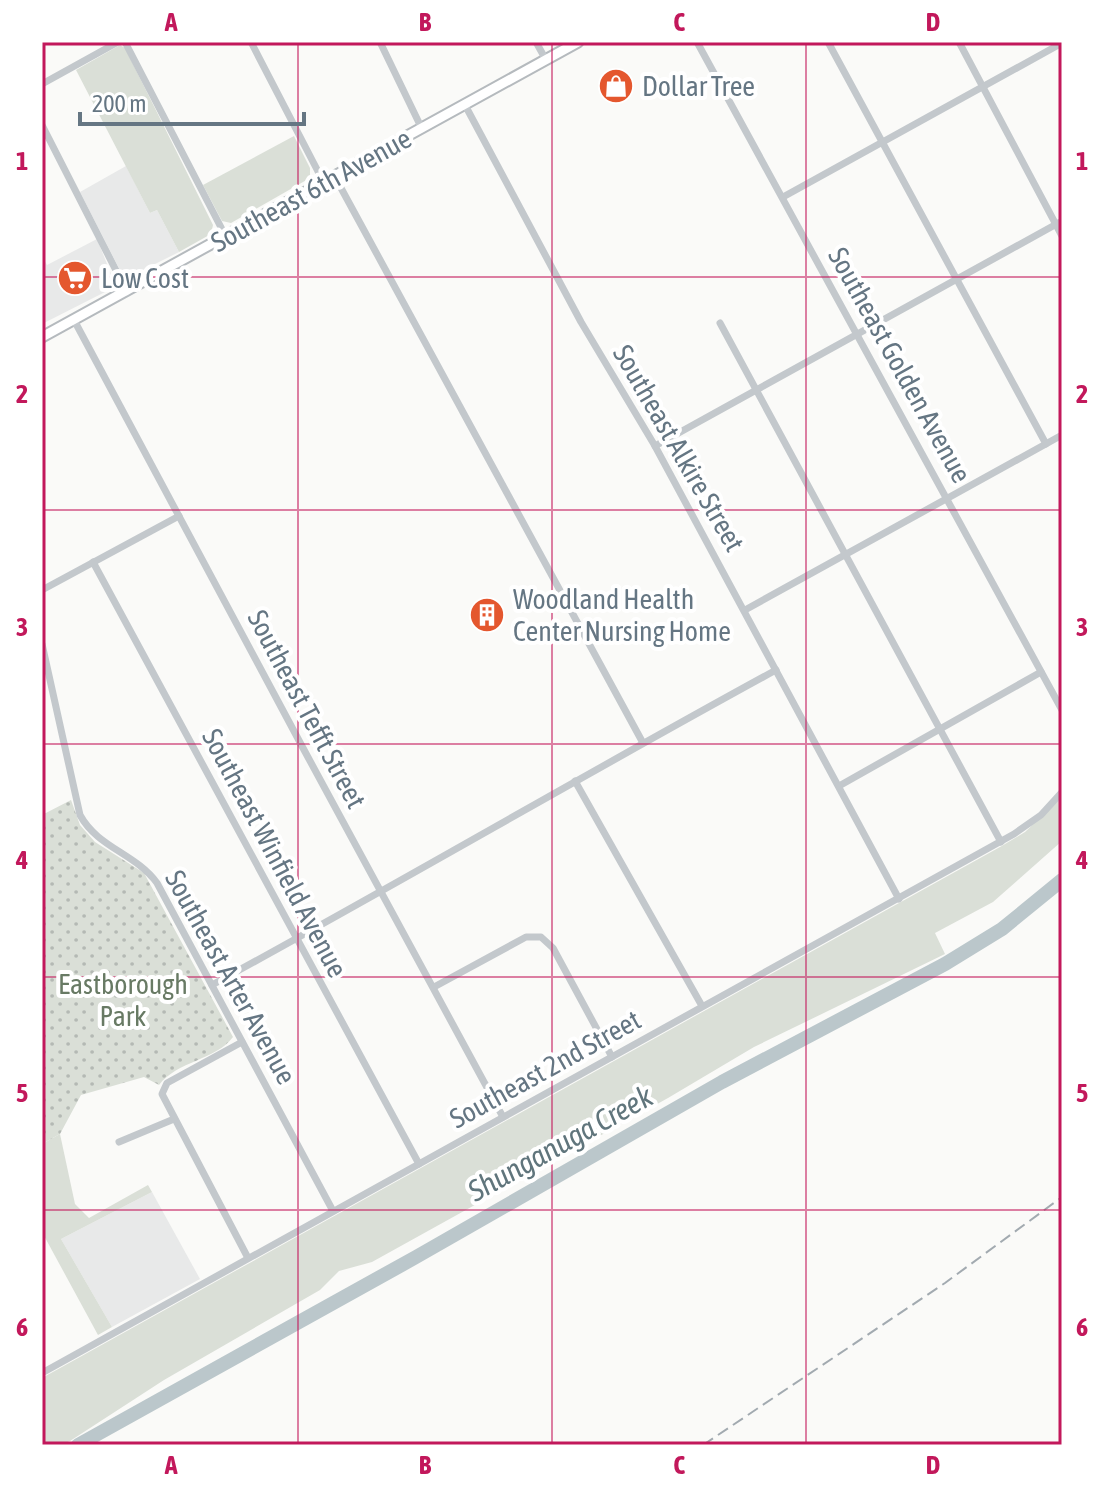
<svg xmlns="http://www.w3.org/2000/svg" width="1104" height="1487" font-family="'Asap Condensed',sans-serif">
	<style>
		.built { fill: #e8e9e9 }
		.green { fill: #dadfd7 }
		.park { fill: url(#park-dots) }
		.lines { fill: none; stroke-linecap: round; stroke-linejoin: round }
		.river { stroke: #bbc7cb; stroke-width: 14 }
		.major-casing { stroke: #b5babe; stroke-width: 13 }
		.minor { stroke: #c3c8cc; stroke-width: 7 }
		.major { stroke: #fff; stroke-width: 9 }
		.rail { stroke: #a2aab0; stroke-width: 2; stroke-dasharray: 12 6; stroke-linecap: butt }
		.grid { fill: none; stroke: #c2185b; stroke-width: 2; stroke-opacity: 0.55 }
		.labels { text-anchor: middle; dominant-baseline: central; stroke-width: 8; stroke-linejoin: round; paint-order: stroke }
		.poi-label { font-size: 28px; fill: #657683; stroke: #fff; text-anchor: start }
		.street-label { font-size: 28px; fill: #657683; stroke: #fff }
		.park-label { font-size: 28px; fill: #687a64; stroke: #fff }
		.water-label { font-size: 30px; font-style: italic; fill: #60757c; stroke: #fff }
		.neatline { fill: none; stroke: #c2185b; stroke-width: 3 }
		.grid-label { font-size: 26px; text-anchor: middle; font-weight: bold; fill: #c2185b }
	</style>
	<defs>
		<pattern id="park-dots" width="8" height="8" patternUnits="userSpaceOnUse" patternTransform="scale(2)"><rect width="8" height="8" fill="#dadfd7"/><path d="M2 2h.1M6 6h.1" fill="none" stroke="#b4b9b4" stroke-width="1.8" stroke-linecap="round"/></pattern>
	</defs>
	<rect width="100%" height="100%" fill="#fafaf8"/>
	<g class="built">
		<polygon points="126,166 150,213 157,210 179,252 127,278 120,270 80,192"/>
		<polygon points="97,239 115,284 109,290 42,324 42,256 47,265"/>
		<polygon points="152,1192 200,1279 112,1327 61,1239"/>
	</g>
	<g class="green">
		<polygon points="120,45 125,48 213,225 211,234 179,252 157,210 150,213 76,70"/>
		<polygon points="294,136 310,168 310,178 231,223 222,221 203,185"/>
		<polygon points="1062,797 1062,841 993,902 935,933 945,954 754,1047 668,1098 372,1262 339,1271 320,1290 164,1380 70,1441 60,1445 42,1445 42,1378 1000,847 1025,832"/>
		<polygon points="60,1134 75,1204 89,1218 148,1185 152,1192 61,1239 112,1327 98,1335 42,1232 42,1144"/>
	</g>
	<path class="park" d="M71,800L80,825L95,842L144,873L233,1037C216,1060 177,1061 159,1085L144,1077L81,1095L60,1134L42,1144V815Z"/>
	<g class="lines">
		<polyline class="river" points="78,1445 416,1257 722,1082 945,964 1002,929 1062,880"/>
		<g class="major-casing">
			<polyline id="major" points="42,337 578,42"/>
		</g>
		<g class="minor">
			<polyline points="125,42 226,237"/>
			<polyline points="251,42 324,183"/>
			<polyline points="380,42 422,129"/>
			<polyline points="536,42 546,60"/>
			<polyline points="697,42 1062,710"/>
			<polyline points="828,42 1046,444"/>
			<polyline points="959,42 1062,236"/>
			<polyline points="42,84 118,42"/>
			<polyline points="465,105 581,322 655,446 899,899"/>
			<polyline points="42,125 127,292"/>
			<polyline points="335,177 643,743"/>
			<polyline points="783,197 1062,43"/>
			<polyline points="74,320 303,748 503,1117"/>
			<polyline points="720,323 1001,842"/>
			<polyline points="655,446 1062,221"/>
			<polyline points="93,562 419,1164"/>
			<polyline points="42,590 179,516"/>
			<polyline points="745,610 1062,435"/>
			<path d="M42,644L80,815C98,848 135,853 157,883L333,1211"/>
			<polyline points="575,781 702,1006"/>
			<polyline points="839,786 1041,672"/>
			<path d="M212,985C401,882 587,773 776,670"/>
			<polyline points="434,987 526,937 541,937 553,948 612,1057"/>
			<polyline points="242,1042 167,1083 162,1094 248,1258"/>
			<polyline points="119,1142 174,1119"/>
			<polyline points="42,1373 1014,834 1041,815 1062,792"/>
		</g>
		<use href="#major" class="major"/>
		<polyline class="rail" points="703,1445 945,1283 1062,1197"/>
	</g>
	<path class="grid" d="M298,42V1445M552,42V1445M806,42V1445M42,277H1062M42,510H1062M42,744H1062M42,977H1062M42,1210H1062"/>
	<defs>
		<g id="shop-disc" transform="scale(1.8)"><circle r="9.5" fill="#e4572e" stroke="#fff"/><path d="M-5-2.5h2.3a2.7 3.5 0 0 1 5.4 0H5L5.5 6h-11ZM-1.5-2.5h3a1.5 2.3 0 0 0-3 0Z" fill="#fff"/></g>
		<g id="supermarket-disc" transform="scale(1.8)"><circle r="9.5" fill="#e4572e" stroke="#fff"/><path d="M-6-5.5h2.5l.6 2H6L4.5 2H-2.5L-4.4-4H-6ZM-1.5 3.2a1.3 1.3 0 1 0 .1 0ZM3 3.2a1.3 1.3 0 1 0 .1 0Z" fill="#fff"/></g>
		<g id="building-disc" transform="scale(1.8)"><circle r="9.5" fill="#e4572e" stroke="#fff"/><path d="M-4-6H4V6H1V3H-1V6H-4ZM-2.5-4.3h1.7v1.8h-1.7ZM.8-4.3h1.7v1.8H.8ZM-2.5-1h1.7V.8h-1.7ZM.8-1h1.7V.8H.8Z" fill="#fff"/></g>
	</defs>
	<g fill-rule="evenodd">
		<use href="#shop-disc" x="616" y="86"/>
		<use href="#supermarket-disc" x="75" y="278"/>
		<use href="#building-disc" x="487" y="615"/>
	</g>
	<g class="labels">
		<g class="poi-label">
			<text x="642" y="86">Dollar Tree</text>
			<text x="101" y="278">Low Cost</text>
			<text x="513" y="599">Woodland Health<tspan x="513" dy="32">Center Nursing Home</tspan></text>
		</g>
		<g class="street-label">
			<text transform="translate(311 190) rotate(-29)">Southeast 6th Avenue</text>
			<text transform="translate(900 365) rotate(61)">Southeast Golden Avenue</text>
			<text transform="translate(679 448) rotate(60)">Southeast Alkire Street</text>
			<text transform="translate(307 709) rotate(62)">Southeast Tefft Street</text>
			<text transform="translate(275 853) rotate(62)">Southeast Winfield Avenue</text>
			<text transform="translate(231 977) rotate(61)">Southeast Arter Avenue</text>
			<text transform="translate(545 1069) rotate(-29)">Southeast 2nd Street</text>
		</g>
		<g class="park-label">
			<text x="123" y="984">Eastborough<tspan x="123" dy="32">Park</tspan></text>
		</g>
		<g class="water-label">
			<text transform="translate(560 1143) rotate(-29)">Shunganuga Creek</text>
		</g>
	</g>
	<rect width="1104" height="1487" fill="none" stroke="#ffffff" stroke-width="88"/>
	<path d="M80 112v12h224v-12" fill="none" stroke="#657683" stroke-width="4"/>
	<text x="92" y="112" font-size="24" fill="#657683" stroke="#ffffff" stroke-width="6" paint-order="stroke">200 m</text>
	<rect x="44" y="44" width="1016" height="1399" class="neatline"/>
	<g class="grid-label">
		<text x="171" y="31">A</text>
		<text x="425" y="31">B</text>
		<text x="679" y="31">C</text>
		<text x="933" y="31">D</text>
		<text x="22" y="170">1</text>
		<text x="1082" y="170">1</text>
		<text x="22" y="403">2</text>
		<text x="1082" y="403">2</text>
		<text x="22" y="636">3</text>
		<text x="1082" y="636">3</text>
		<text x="22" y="869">4</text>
		<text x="1082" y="869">4</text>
		<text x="22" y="1102">5</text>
		<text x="1082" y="1102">5</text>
		<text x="22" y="1336">6</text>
		<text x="1082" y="1336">6</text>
		<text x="171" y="1474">A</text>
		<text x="425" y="1474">B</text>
		<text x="679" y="1474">C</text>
		<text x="933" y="1474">D</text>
	</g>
</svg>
